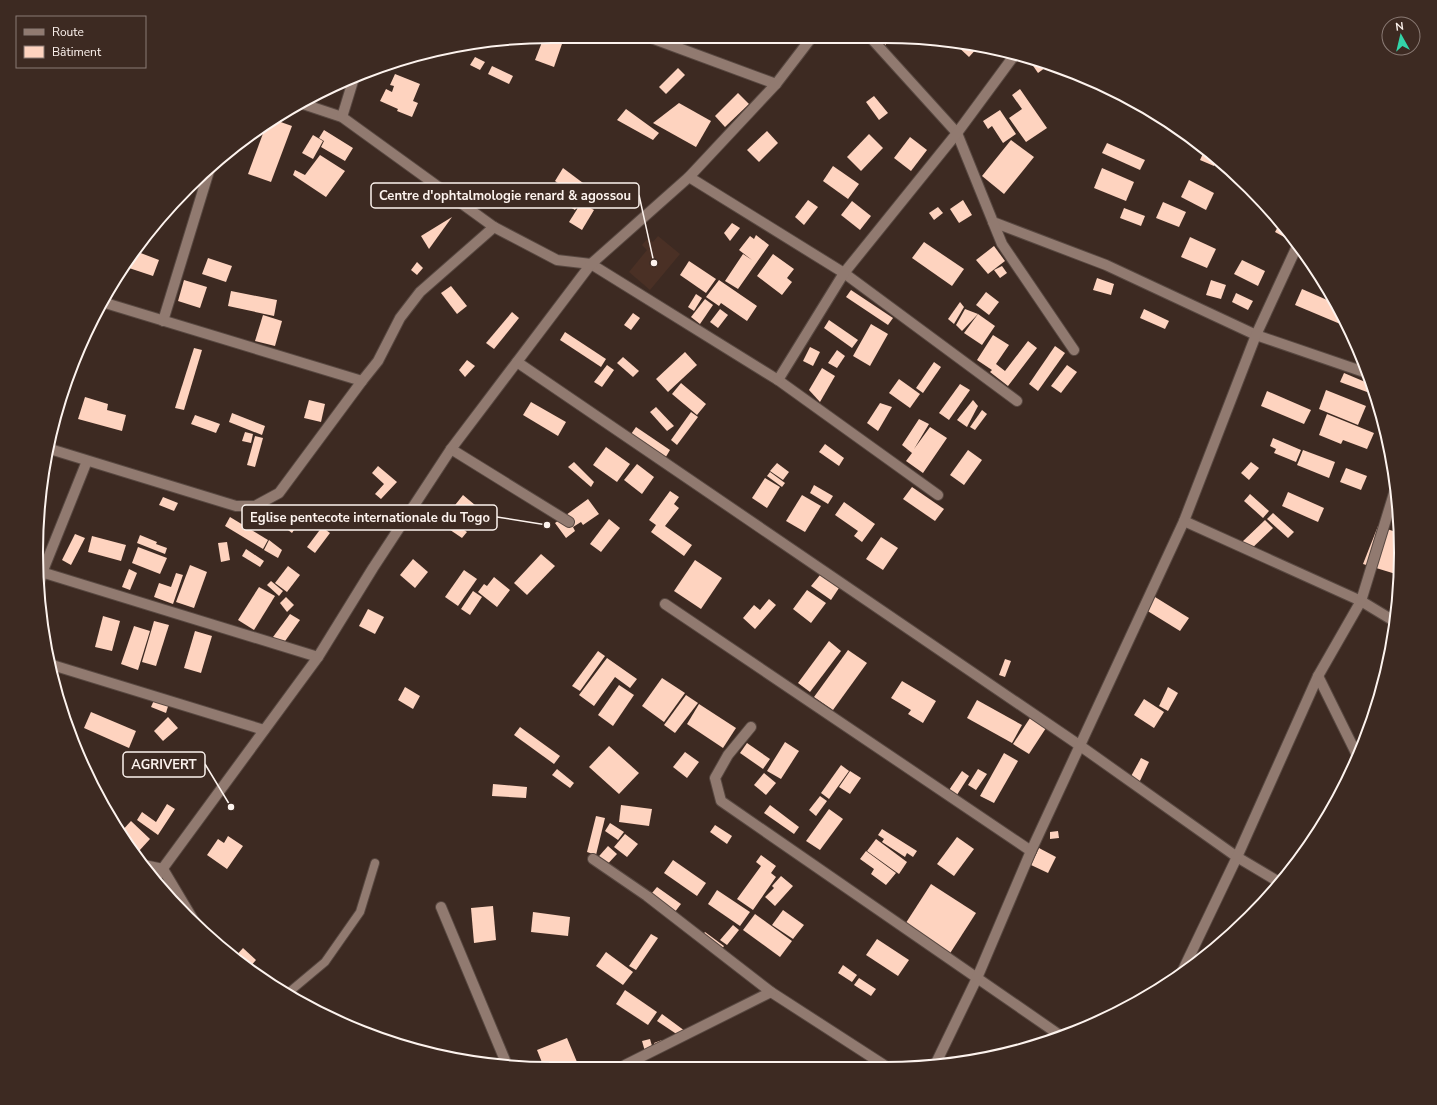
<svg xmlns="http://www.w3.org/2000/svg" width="1437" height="1105" font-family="'Nunito Sans',sans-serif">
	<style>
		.built { fill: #4a3025 }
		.building { fill: #fed3bf }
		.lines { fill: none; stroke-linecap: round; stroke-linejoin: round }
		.lane-casing { stroke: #584841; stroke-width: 10 }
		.street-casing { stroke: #584841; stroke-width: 12 }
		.lane { stroke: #917a70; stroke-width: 8 }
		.street { stroke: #917a70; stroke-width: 10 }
		.rim { fill: none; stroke: #fdf3ee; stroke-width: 2 }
		.leader { fill: none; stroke: #fdf3ee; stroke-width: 1.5 }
		.callout-dot { fill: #fdf3ee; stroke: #3d2a22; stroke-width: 1.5 }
		.callout { fill: #3d2a22; stroke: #fdf3ee; stroke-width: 1.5 }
		.callout-label { font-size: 13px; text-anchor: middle; font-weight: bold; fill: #fdf3ee }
	</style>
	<rect width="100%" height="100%" fill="#3d2a22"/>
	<polygon class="built" points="658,236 680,254 650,290 629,272 647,250 642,245 648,238 653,242"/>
	<g class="building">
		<polygon points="544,37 547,37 563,41 554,67 535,60"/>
		<polygon points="880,37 892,37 893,39 885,45"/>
		<polygon points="954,43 978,47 969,57"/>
		<polygon points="475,57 485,62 480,70 470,65"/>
		<polygon points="1027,57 1041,62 1049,65 1038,73"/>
		<polygon points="492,66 513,76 509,84 488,74"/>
		<polygon points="678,68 685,75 666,94 659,87"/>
		<polygon points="395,74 420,84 413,101 418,103 412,117 397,111 398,109 380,101 386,89 392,92 394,86 390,85"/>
		<polygon points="1020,89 1047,128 1026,142 1009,118 1022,109 1012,95"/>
		<polygon points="738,93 749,104 725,127 715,116"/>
		<polygon points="874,96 888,113 879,120 866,102"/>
		<polygon points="679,103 711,121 696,147 653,123"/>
		<polygon points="626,109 659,133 653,140 617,120"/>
		<polygon points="1000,110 1016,134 1003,143 992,126 988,129 983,121"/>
		<polygon points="275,120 292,126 271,182 248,174 265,128"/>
		<polygon points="324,130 353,148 345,161 321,147 324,141 319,138"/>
		<polygon points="767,131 778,143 759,162 747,150"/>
		<polygon points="869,134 883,148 861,171 847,157"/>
		<polygon points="313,135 323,141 313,159 302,153"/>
		<polygon points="910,137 927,150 911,171 894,158"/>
		<polygon points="1011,140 1034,157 1004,194 982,176"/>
		<polygon points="1107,143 1145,160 1140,170 1102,153"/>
		<polygon points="1205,149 1217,160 1214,166 1200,160"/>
		<polygon points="320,155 345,171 326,197 293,175 295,170 305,175"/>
		<polygon points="833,166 859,184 848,199 823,181"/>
		<polygon points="563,168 587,186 581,199 555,181"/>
		<polygon points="1102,168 1134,182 1126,201 1094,188"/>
		<polygon points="1189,180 1214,193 1206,210 1181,197"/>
		<polygon points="560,191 580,202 575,210 555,198"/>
		<polygon points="808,200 818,207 804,225 795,217"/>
		<polygon points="963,200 972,215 959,223 950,209"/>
		<polygon points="852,201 871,216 860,230 841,215"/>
		<polygon points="1163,202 1186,212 1179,227 1156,218"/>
		<polygon points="581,203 594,210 582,230 569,222"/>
		<polygon points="938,207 943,213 934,220 929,213"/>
		<polygon points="1124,208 1145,216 1141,226 1120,218"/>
		<polygon points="452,217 429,249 421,236"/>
		<polygon points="732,223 740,228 730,241 724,233"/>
		<polygon points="1280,223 1289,233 1286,238 1275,232"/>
		<polygon points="756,235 769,245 738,289 725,281 743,254 752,260 739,250 750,236 754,239"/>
		<polygon points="1190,237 1216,249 1207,268 1181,257"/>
		<polygon points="924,242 964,269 952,286 912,258"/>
		<polygon points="994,246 1005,261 988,274 976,260"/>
		<polygon points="138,252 159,260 153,276 126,267"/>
		<polygon points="773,254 794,269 787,278 792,282 782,295 757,276"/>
		<polygon points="208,258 232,266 226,282 202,274"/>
		<polygon points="1242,260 1265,271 1258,286 1234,274"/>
		<polygon points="689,261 716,279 706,293 680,275"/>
		<polygon points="417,262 423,268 417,275 411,270"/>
		<polygon points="1002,266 1007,273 1000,278 994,270"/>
		<polygon points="1097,278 1114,284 1111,295 1093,290"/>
		<polygon points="184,280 207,287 200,308 178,301"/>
		<polygon points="719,280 757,306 747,321 721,303 719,306 706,297"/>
		<polygon points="1211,280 1226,285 1221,299 1206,295"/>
		<polygon points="451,286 467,306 457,314 441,293"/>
		<polygon points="1302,289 1334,303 1345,326 1295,305"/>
		<polygon points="851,290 893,318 888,325 846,297"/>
		<polygon points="231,291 277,300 274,316 228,306"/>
		<polygon points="986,292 999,302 989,315 976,305"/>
		<polygon points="1236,293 1253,301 1248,310 1232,302"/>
		<polygon points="696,294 702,298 694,311 688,307"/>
		<polygon points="705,299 713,305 700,324 691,317"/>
		<polygon points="960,302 964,307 954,324 948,319"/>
		<polygon points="720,309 728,315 718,328 710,322"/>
		<polygon points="965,309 978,314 962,331 956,325"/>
		<polygon points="1144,309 1169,321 1165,329 1140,318"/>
		<polygon points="512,312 519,318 494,349 486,343"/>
		<polygon points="633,313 640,318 631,330 624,325"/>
		<polygon points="978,314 995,326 982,345 964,333"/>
		<polygon points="263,315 282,321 275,346 255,341"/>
		<polygon points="829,320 858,340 852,348 824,328"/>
		<polygon points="871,324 888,334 870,366 853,356"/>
		<polygon points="565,332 606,359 601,367 560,340"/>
		<polygon points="993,335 1009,345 996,364 1005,371 1028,341 1037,348 1008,386 990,372 992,370 977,360"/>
		<polygon points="1055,346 1065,353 1038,391 1029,384"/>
		<polygon points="810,347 820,352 813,366 803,361"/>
		<polygon points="194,348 202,350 184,410 175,408"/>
		<polygon points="837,350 845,356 837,368 828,363"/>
		<polygon points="685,352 697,365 668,392 656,379"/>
		<polygon points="623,357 639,371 633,377 617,363"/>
		<polygon points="467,360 475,366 465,377 459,370"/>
		<polygon points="934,362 941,367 923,393 916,388"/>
		<polygon points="607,365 614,370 602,387 594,382"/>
		<polygon points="1067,365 1077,372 1061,393 1051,386"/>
		<polygon points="822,368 835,376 820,402 809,390"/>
		<polygon points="1344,373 1370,384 1367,392 1340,382"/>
		<polygon points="899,379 920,394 910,408 889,393"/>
		<polygon points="681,383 706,404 697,415 672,394"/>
		<polygon points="960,384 970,390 949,420 939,413"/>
		<polygon points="1326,390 1366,406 1358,425 1319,409"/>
		<polygon points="1267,391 1311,410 1304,424 1261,406"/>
		<polygon points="85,397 108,404 107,410 126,415 122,431 78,419"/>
		<polygon points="309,400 325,404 321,422 304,418"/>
		<polygon points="973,400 978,406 967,427 957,420"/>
		<polygon points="531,402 566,422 558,436 523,415"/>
		<polygon points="880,403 892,407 878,431 867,423"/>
		<polygon points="656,407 674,426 667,431 650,412"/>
		<polygon points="982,410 987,414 975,430 970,427"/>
		<polygon points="691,412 698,417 677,445 671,440"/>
		<polygon points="232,413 265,426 262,435 229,422"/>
		<polygon points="1327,414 1374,433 1367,449 1343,440 1341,444 1319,435"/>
		<polygon points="195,415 220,424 216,433 191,424"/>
		<polygon points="919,419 929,424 914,449 930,427 947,438 923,473 906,461 912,453 902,445"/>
		<polygon points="636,427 670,450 664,460 629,437"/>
		<polygon points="245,432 253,434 251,443 242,441"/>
		<polygon points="255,436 263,438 255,467 247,465"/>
		<polygon points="1273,438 1301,450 1296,462 1274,453 1276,449 1270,446"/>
		<polygon points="825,444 844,458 839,466 819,452"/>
		<polygon points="606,447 630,464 617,482 593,465"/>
		<polygon points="968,450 982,460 964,485 950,475"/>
		<polygon points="1303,450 1335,462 1329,478 1297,465"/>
		<polygon points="574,462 594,482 591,487 568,467"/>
		<polygon points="1251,462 1259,468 1249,480 1241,473"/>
		<polygon points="777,463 789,472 783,480 770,471"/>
		<polygon points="637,464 654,477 642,494 624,480"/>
		<polygon points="378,466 397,482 381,499 375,494 384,484 372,473"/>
		<polygon points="1346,468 1367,476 1361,490 1340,482"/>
		<polygon points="770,472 785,483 782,487 767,476"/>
		<polygon points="765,478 780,487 767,508 752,498"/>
		<polygon points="814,485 833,496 828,504 810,493"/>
		<polygon points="912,487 944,509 935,521 903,499"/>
		<polygon points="670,491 679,497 674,504 679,508 665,526 692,545 684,556 651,532 656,525 649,520"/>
		<polygon points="1288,492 1324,508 1318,522 1282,506"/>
		<polygon points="1250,494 1269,511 1263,518 1244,501"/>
		<polygon points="463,495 475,505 465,518 459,513 453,519 448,514"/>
		<polygon points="802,495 821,506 805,532 786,521"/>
		<polygon points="163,497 178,503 174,511 159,505"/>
		<polygon points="588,499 599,514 583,525 581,522 573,527 575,531 566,538 555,523"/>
		<polygon points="844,502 875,524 862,542 854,536 858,531 835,515"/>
		<polygon points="436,511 467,532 462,538 431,517"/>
		<polygon points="1273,513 1294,532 1288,538 1267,519"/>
		<polygon points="286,516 298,524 292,533 280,524"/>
		<polygon points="230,517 268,540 263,549 225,526"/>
		<polygon points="609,519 620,528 601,552 590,544"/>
		<polygon points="1265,520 1273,528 1249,551 1241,543"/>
		<polygon points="1378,526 1399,533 1401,553 1399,575 1363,564"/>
		<polygon points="322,527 330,533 315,553 307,547"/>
		<polygon points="75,534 85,538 71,565 62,560"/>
		<polygon points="140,535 157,542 156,544 167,548 165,554 137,543"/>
		<polygon points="92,536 126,545 121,561 88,552"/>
		<polygon points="881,537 898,548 883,570 866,559"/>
		<polygon points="269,540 282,550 278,558 264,550"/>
		<polygon points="227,542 230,560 221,562 218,543"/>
		<polygon points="138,547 167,558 160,574 132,563"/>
		<polygon points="246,549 264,561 260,567 242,556"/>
		<polygon points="541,554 555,566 527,595 514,583"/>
		<polygon points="413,559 428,572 415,588 400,575"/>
		<polygon points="695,560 722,578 701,609 674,591"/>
		<polygon points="190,565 207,572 194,608 176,602"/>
		<polygon points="288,566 300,575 287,592 275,583"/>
		<polygon points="129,569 137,573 130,590 122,587"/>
		<polygon points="464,570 477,579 458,606 445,597"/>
		<polygon points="176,573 183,575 173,604 154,597 159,583 171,587"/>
		<polygon points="820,575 839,588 831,600 811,586"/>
		<polygon points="494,577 510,590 497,607 478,592 484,584 487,586"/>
		<polygon points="271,581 283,591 279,596 267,585"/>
		<polygon points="259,587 275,596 254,630 238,620"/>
		<polygon points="807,590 826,603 811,623 793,609"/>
		<polygon points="473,591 482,597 470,615 461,609"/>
		<polygon points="286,597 294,605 287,612 280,603"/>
		<polygon points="1155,597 1189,618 1180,631 1146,610"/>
		<polygon points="769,599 776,605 755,629 743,618 754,605 760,610"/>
		<polygon points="368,609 384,617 375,634 359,626"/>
		<polygon points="290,614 300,620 283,644 273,637"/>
		<polygon points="103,616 120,621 112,651 95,647"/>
		<polygon points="154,621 169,625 156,666 142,662"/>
		<polygon points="134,626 150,631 138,670 121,664"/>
		<polygon points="195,631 212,636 201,673 184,668"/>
		<polygon points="829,641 841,651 810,692 798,683"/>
		<polygon points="848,650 867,663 833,710 814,697"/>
		<polygon points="598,651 605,656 580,691 572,686"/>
		<polygon points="607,658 637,679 630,688 615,677 594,706 579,695"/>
		<polygon points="1005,659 1011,661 1005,677 999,675"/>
		<polygon points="662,678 685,693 664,722 642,706"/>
		<polygon points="902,681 936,701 923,723 908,714 911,710 891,698"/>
		<polygon points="619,685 634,695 613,726 598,715"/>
		<polygon points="405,687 420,696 413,709 398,700"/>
		<polygon points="1168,687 1178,693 1168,711 1159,706"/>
		<polygon points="686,695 698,703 675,733 664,725"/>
		<polygon points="155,698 169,703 166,713 151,707"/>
		<polygon points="1144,699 1164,712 1154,728 1134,715"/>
		<polygon points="977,700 1022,725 1012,743 967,718"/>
		<polygon points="699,704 736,728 723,748 687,724"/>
		<polygon points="91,712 136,731 129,748 84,728"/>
		<polygon points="168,717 178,728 163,741 154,731"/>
		<polygon points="1030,718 1046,728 1029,754 1013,744"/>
		<polygon points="520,727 560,756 554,764 514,735"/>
		<polygon points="785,742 799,751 781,779 767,771"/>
		<polygon points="747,743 770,759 763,769 740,753"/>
		<polygon points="609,746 639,773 619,794 589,767"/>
		<polygon points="685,752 699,762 687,778 673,767"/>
		<polygon points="1004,753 1018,761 994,803 980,796"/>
		<polygon points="1141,758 1149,762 1138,785 1129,780"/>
		<polygon points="841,765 849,771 829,799 821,793"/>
		<polygon points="557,769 574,783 570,788 552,775"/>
		<polygon points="978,769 987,774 976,790 968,785"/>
		<polygon points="850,771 861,778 850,794 839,787"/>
		<polygon points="962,771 969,776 955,798 947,793"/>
		<polygon points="764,773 776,783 766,795 754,785"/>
		<polygon points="493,784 527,787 526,798 492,796"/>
		<polygon points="820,796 827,801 816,816 809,810"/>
		<polygon points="167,804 175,809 158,835 137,820 142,812 156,822"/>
		<polygon points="621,805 652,809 649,826 619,822"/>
		<polygon points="770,805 799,827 794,834 764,813"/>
		<polygon points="829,809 843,819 820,850 806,841"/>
		<polygon points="596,816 605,818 596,855 587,852"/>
		<polygon points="131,821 150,839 139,851 120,833"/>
		<polygon points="610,823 624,832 618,840 605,831"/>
		<polygon points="715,825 732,836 727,844 710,832"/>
		<polygon points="882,829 917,851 913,857 907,853 905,857 882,842 884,839 878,835"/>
		<polygon points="1058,831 1059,838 1050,839 1050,832"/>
		<polygon points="625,834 638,844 627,857 614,847"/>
		<polygon points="228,836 243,846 227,869 207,855 218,839 224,843"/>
		<polygon points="957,837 974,849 954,876 937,864"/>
		<polygon points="876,839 907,862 899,874 867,851"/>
		<polygon points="608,846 617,854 602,870 593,863"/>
		<polygon points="1039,848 1056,857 1048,873 1031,865"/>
		<polygon points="866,851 896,873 886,885 871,874 874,869 860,859"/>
		<polygon points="761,855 776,866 771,873 776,877 753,910 737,899 761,866 756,862"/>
		<polygon points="673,860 706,883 697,896 664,873"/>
		<polygon points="781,876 793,886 775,906 765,897 774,888 772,886"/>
		<polygon points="931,884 976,913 947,958 902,929"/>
		<polygon points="657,887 681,904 671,917 647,899"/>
		<polygon points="717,890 750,912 740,926 708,904"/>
		<polygon points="493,906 496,940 474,943 471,908"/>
		<polygon points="783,910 804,925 793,939 772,925"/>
		<polygon points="533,912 570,917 568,936 531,932"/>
		<polygon points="755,914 792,941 780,957 743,930"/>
		<polygon points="733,925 739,930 727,945 720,940"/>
		<polygon points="705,932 724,946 720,952 700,938"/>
		<polygon points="651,934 658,938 636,970 629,966"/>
		<polygon points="877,939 909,960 898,976 866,955"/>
		<polygon points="243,948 256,960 249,968 235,957"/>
		<polygon points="606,952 633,972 623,985 596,966"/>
		<polygon points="843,965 857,975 852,982 838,973"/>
		<polygon points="859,978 876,989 871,996 854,985"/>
		<polygon points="625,990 657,1012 648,1025 616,1004"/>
		<polygon points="662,1014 685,1031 681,1037 657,1021"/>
		<polygon points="567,1038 577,1062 571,1065 543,1065 537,1050"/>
		<polygon points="650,1039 652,1046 655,1045 654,1043 662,1040 665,1049 646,1055 642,1041"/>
	</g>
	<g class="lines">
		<g class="lane-casing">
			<polyline id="lane" points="288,993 325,962 360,912 375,863"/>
		</g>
		<g class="street-casing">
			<g id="street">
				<polyline points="646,36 776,84"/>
				<polyline points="870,37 957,133 993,222 1106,265 1256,335 1367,373"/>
				<polyline points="300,103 342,117 494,227 557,260 591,264 778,380 938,495"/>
				<polyline points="342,117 353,81"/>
				<polyline points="689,177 844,273 1017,401"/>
				<polyline points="993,222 1002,244 1074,350"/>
				<polyline points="102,302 362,381"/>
				<polyline points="163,321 209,171"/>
				<polyline points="517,362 1079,745 1237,857 1279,882"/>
				<polyline points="778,380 844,273 957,133 1016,53"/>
				<polyline points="50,449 236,506 255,506 279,493 362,381 378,361 400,318 420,292 494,227"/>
				<polyline points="451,449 569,522"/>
				<polyline points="1184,521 1361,601 1394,621"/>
				<polyline points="38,571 318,657"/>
				<polyline points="39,585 42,573 87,461"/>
				<polyline points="665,604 1031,851"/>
				<polyline points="49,664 264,730"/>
				<polyline points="1318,676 1358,757"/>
				<polyline points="751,727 728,755 715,778 721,801 1061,1036"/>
				<polyline points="593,859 647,896 771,992 884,1065"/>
				<polyline points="144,865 163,869 197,926"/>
				<polyline points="155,879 318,657 373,568 451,449 591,264 689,177 776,84 812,37"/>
				<polyline points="441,907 507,1065"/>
				<polyline points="1181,974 1237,857 1318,676 1361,601 1395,490"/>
				<polyline points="625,1065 771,992"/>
				<polyline points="935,1065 977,978 1031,851 1184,521 1256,335 1298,244"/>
			</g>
		</g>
		<use href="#lane" class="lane"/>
		<use href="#street" class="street"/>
	</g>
	<path d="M0 0H1437V1105H0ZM552 43H885A509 509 0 0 1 1394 552V553A509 509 0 0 1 885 1062H552A509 509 0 0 1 43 553V552A509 509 0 0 1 552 43Z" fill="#3d2a22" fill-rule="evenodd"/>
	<path class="rim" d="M552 43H885A509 509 0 0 1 1394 552V553A509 509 0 0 1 885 1062H552A509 509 0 0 1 43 553V552A509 509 0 0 1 552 43Z"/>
	<path class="leader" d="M654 263L639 195M547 525L497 517M231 807L205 764"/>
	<g class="callout-dot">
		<circle cx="654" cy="263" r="4"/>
		<circle cx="547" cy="525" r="4"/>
		<circle cx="231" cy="807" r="4"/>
	</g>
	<g class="callout">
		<rect x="371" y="183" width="268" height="25" rx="4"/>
		<rect x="242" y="505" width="255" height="25" rx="4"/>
		<rect x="123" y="752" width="82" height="25" rx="4"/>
	</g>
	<g class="callout-label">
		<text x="505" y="200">Centre d'ophtalmologie renard &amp; agossou</text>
		<text x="370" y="522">Eglise pentecote internationale du Togo</text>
		<text x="164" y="769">AGRIVERT</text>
	</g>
	<rect x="16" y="16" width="130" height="52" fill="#3d2a22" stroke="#8a7a74"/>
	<rect x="24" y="29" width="20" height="6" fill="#917a70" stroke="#8a7a74"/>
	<text x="52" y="36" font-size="12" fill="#fdf3ee">Route</text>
	<rect x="24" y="46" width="20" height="12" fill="#fed3bf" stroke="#8a7a74"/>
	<text x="52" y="56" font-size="12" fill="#fdf3ee">Bâtiment</text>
	<g transform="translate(1401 36) rotate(352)"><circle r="19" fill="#3d2a22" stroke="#8a7a74"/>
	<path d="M0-3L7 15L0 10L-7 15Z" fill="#33d4a8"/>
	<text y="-6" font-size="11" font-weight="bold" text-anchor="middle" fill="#fdf3ee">N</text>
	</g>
</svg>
